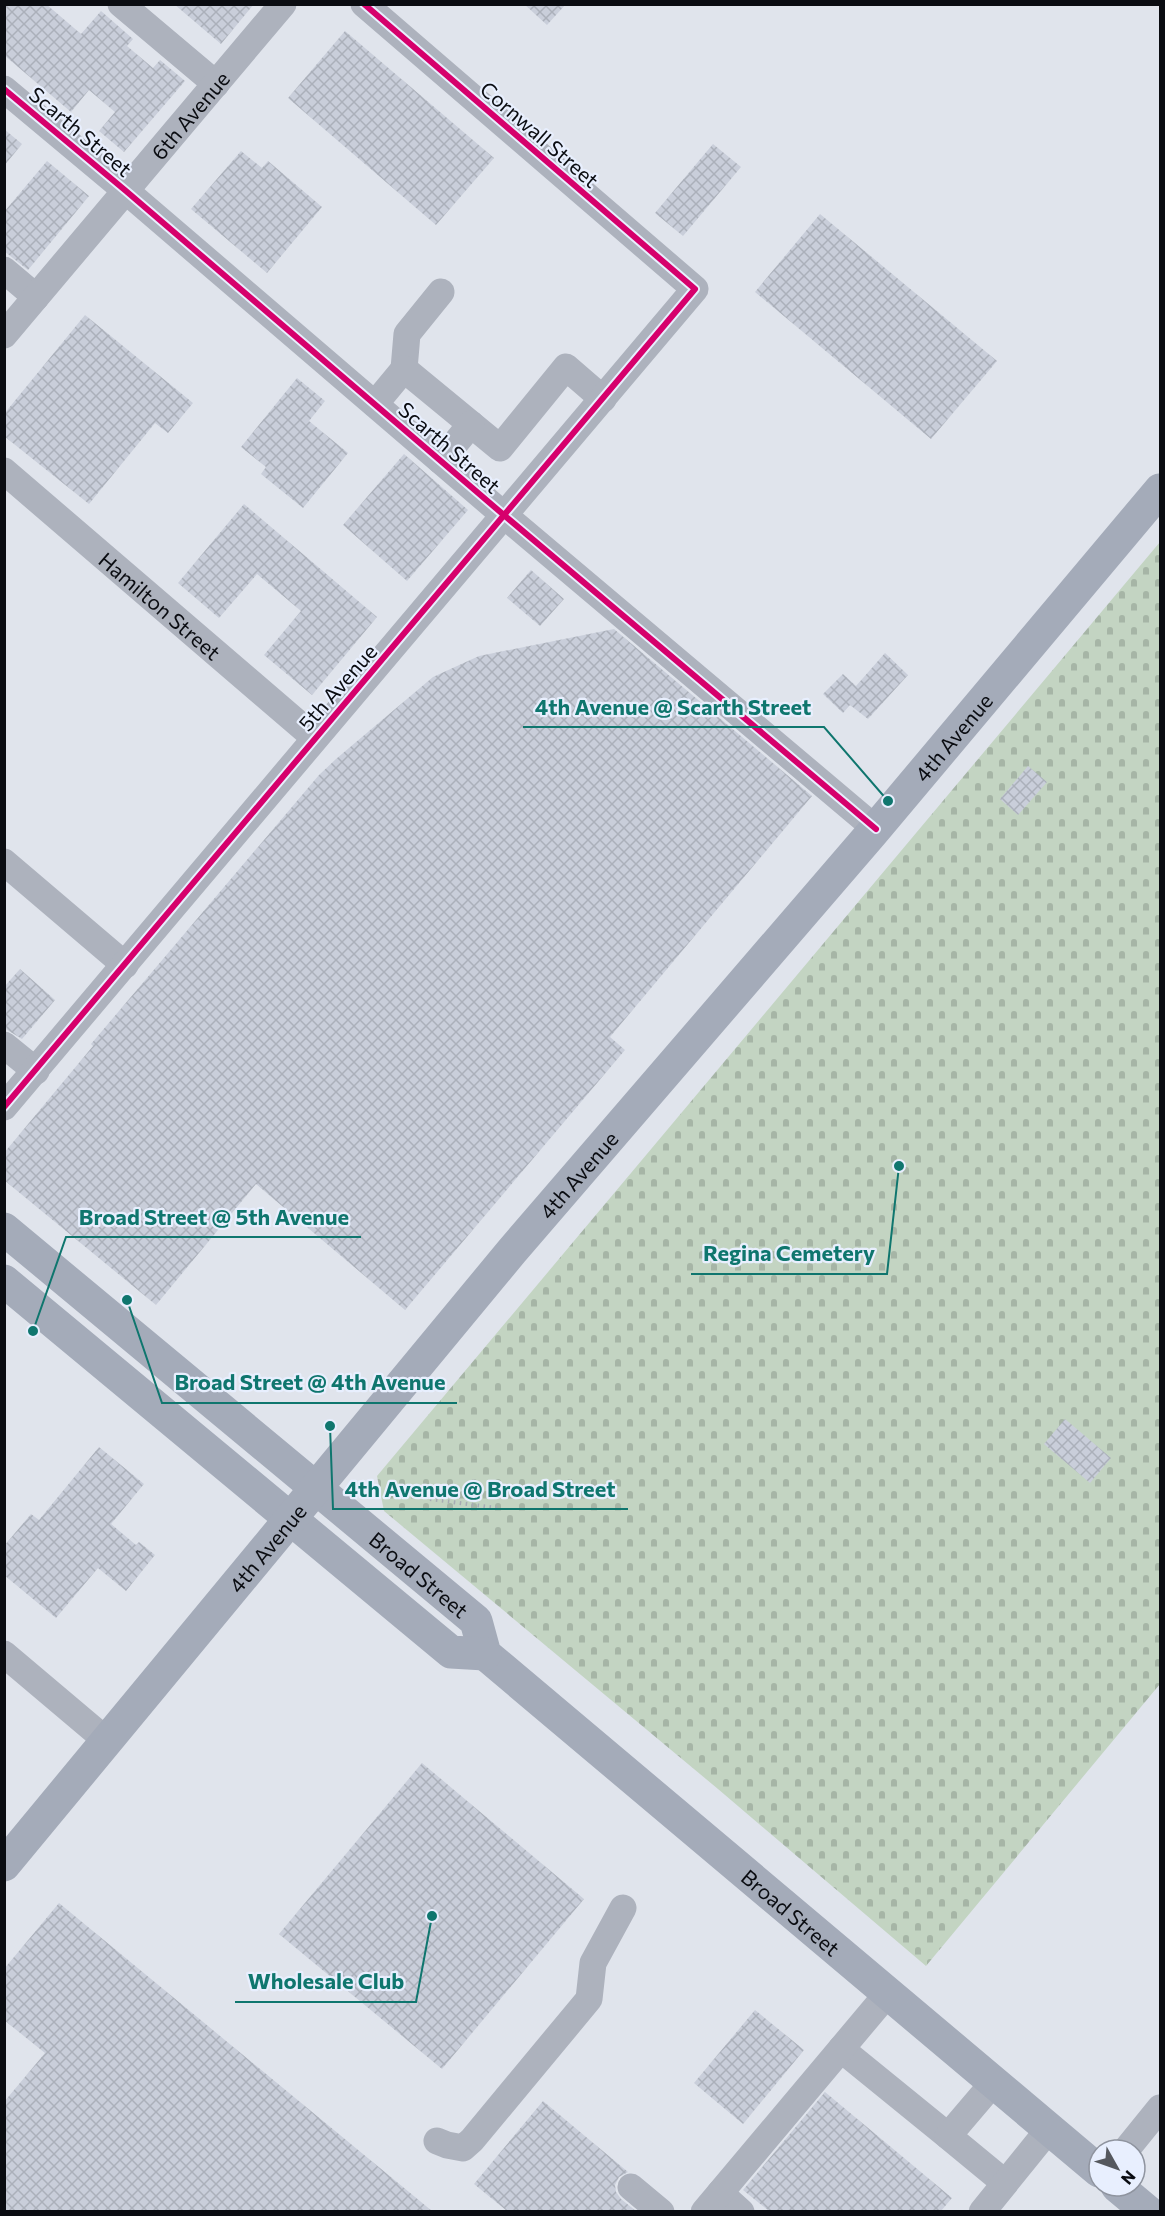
<svg xmlns="http://www.w3.org/2000/svg" width="1165" height="2216" font-family="Commissioner,sans-serif">
	<style>
		.cemetery { fill: url(#cemetery-stones) }
		.building { fill: url(#building-cross-hatch) }
		.lines { fill: none; stroke-linecap: round; stroke-linejoin: round }
		.path { stroke: #a7abb4; stroke-width: 4; stroke-dasharray: 1.5 4.5; stroke-linecap: butt }
		.minor { stroke: #adb2bd; stroke-width: 27 }
		.major { stroke: #a4abb9; stroke-width: 33 }
		.cycleway-casing { stroke: #e8effe; stroke-width: 10 }
		.cycleway { stroke: #d6006c; stroke-width: 6 }
		.labels { text-anchor: middle; dominant-baseline: central; stroke-width: 4.5; stroke-linejoin: round; paint-order: stroke }
		.street-label { font-size: 21px; fill: #0a0c11; stroke: #e8effe }
		.leader { fill: none; stroke: #0f766e; stroke-width: 2 }
		.callout-dot { fill: #0f766e; stroke: #e8effe; stroke-width: 2 }
		.callout-label { font-size: 22px; text-anchor: middle; font-weight: bold; fill: #0f766e; stroke: #e8effe; stroke-width: 4.5; stroke-linejoin: round; paint-order: stroke }
	</style>
	<defs>
		<pattern id="cemetery-stones" width="16" height="16" patternUnits="userSpaceOnUse" patternTransform="scale(1.5)"><rect width="16" height="16" fill="#c3d4c2"/><path d="M2 7V4a2 2 0 0 1 4 0v3zM10 15v-3a2 2 0 0 1 4 0v3z" fill="#a6b5a6"/></pattern>
		<pattern id="building-cross-hatch" width="8" height="8" patternUnits="userSpaceOnUse" patternTransform="scale(1.5)"><rect width="8" height="8" fill="#c9ceda"/><path d="M0 0l8 8M0 8l8-8" fill="none" stroke="#abb0ba"/></pattern>
	</defs>
	<rect width="100%" height="100%" fill="#e0e4ec"/>
	<polygon class="cemetery" points="1160,542 1160,1684 926,1966 718,1789 384,1511 377,1476"/>
	<g class="building">
		<polygon points="4,4 46,4 81,34 101,11 133,39 127,46 153,68 160,60 185,81 124,152 99,131 115,112 89,90 71,112 4,55"/>
		<polygon points="174,4 254,4 221,44"/>
		<polygon points="524,4 566,4 547,25"/>
		<polygon points="345,31 494,158 436,225 288,98"/>
		<polygon points="4,129 22,144 4,166"/>
		<polygon points="713,144 741,167 683,236 655,213"/>
		<polygon points="241,151 262,168 268,161 322,207 267,273 191,209"/>
		<polygon points="47,161 89,196 28,270 4,251 4,212"/>
		<polygon points="820,214 997,361 931,439 755,292"/>
		<polygon points="85,315 193,403 168,433 155,423 89,504 4,436 4,414"/>
		<polygon points="297,378 325,401 309,421 348,453 303,508 261,474 266,467 241,447"/>
		<polygon points="404,454 468,510 407,581 343,525"/>
		<polygon points="244,504 377,617 312,695 264,655 301,611 257,574 219,618 178,583"/>
		<polygon points="531,570 564,599 540,626 507,598"/>
		<polygon points="614,629 812,796 610,1037 625,1050 405,1310 256,1184 156,1305 4,1180 4,1153 93,1046 91,1044 319,775 336,759 433,677 479,656"/>
		<polygon points="885,653 908,675 868,719 850,705 843,713 823,694 843,674 856,686"/>
		<polygon points="1028,766 1047,782 1018,815 1000,799"/>
		<polygon points="20,969 55,1000 22,1039 4,1028 4,987"/>
		<polygon points="1065,1419 1111,1458 1090,1483 1044,1444"/>
		<polygon points="99,1447 144,1484 111,1524 136,1545 139,1542 155,1555 126,1591 98,1568 56,1618 4,1575 4,1546 31,1514 39,1520"/>
		<polygon points="422,1763 584,1899 442,2069 279,1934"/>
		<polygon points="59,1903 432,2211 4,2211 4,2102 45,2053 4,2020 4,1969"/>
		<polygon points="755,2010 804,2050 743,2124 694,2083"/>
		<polygon points="825,2092 952,2198 941,2211 769,2211 743,2190"/>
		<polygon points="543,2101 628,2172 619,2177 615,2185 616,2192 621,2199 636,2211 507,2211 474,2184"/>
	</g>
	<g class="lines">
		<polyline class="path" points="430,1499 497,1508"/>
		<g class="minor">
			<polyline points="121,4 216,84"/>
			<polyline points="4,89 126,191 505,516 876,829"/>
			<polyline points="4,270 36,297"/>
			<path id="s1" d="M4,335L283,4"/>
			<polyline points="404,369 407,334 441,292"/>
			<polyline points="375,404 404,369 500,448 566,367 603,399"/>
			<polyline points="441,461 471,424"/>
			<path id="s2" d="M4,471L315,738"/>
			<polyline points="4,862 125,965"/>
			<polyline points="4,1045 36,1071"/>
			<polyline points="4,1107 695,289 364,4"/>
			<polyline points="4,1654 107,1741"/>
			<polyline points="841,2049 948,2136"/>
			<polyline points="994,2082 948,2136 1005,2183"/>
			<polyline points="437,2141 447,2145 463,2148 472,2140 589,1999 593,1963 623,1908"/>
			<polyline points="1126,2150 1160,2108"/>
			<polyline points="631,2187 661,2212"/>
			<polyline points="720,2193 741,2212"/>
			<polyline points="704,2212 888,1993"/>
			<polyline points="982,2212 1049,2129"/>
		</g>
		<g class="major">
			<path id="s3" d="M4,1229L476,1621L485,1654L1099,2171"/>
			<polyline points="4,1281 451,1652 485,1654"/>
			<path id="s4" d="M4,1865L512,1251L872,833L1160,490"/>
			<polyline points="1117,2186 1148,2212"/>
		</g>
		<g class="cycleway-casing">
			<g id="cycleway">
				<polyline points="4,89 126,191 505,516 876,829"/>
				<polyline points="4,1107 695,289 364,4"/>
			</g>
		</g>
		<use href="#cycleway" class="cycleway"/>
	</g>
	<g class="labels">
		<g class="street-label">
			<text stroke="none"><textPath href="#s1" startOffset="288">6th Avenue</textPath></text>
			<text transform="translate(81 131) rotate(40)">Scarth Street</text>
			<text transform="translate(540 134) rotate(41)">Cornwall Street</text>
			<text transform="translate(450 447) rotate(41)">Scarth Street</text>
			<text stroke="none"><textPath href="#s2" startOffset="206">Hamilton Street</textPath></text>
			<text transform="translate(337 687) rotate(-49)">5th Avenue</text>
			<text stroke="none"><textPath href="#s4" startOffset="1474">4th Avenue</textPath></text>
			<text stroke="none"><textPath href="#s4" startOffset="898">4th Avenue</textPath></text>
			<text stroke="none"><textPath href="#s4" startOffset="412">4th Avenue</textPath></text>
			<text stroke="none"><textPath href="#s3" startOffset="540">Broad Street</textPath></text>
			<text stroke="none"><textPath href="#s3" startOffset="1048">Broad Street</textPath></text>
		</g>
	</g>
	<path class="leader" d="M888 801L824 727H523M33 1331L66 1237H361M899 1166L887 1274H691M127 1300L162 1403H457M330 1426L333 1509H628M432 1916L416 2002H235"/>
	<g class="callout-dot">
		<circle cx="888" cy="801" r="6"/>
		<circle cx="33" cy="1331" r="6"/>
		<circle cx="899" cy="1166" r="6"/>
		<circle cx="127" cy="1300" r="6"/>
		<circle cx="330" cy="1426" r="6"/>
		<circle cx="432" cy="1916" r="6"/>
	</g>
	<g class="callout-label">
		<text x="673" y="715">4th Avenue @ Scarth Street</text>
		<text x="214" y="1225">Broad Street @ 5th Avenue</text>
		<text x="789" y="1261">Regina Cemetery</text>
		<text x="310" y="1390">Broad Street @ 4th Avenue</text>
		<text x="480" y="1497">4th Avenue @ Broad Street</text>
		<text x="326" y="1989">Wholesale Club</text>
	</g>
	<rect width="1165" height="2216" fill="none" stroke="#0a0c11" stroke-width="12"/>
	<g transform="translate(1117 2168) rotate(130)"><circle r="28" fill="#e8effe" stroke="#8f949f" stroke-width="1.5"/>
	<path d="M0-4.5L10 22L0 15L-10 22Z" fill="#55585e"/>
	<text y="-9" font-size="16" font-weight="bold" text-anchor="middle" fill="#0a0c11">N</text>
	</g>
</svg>
